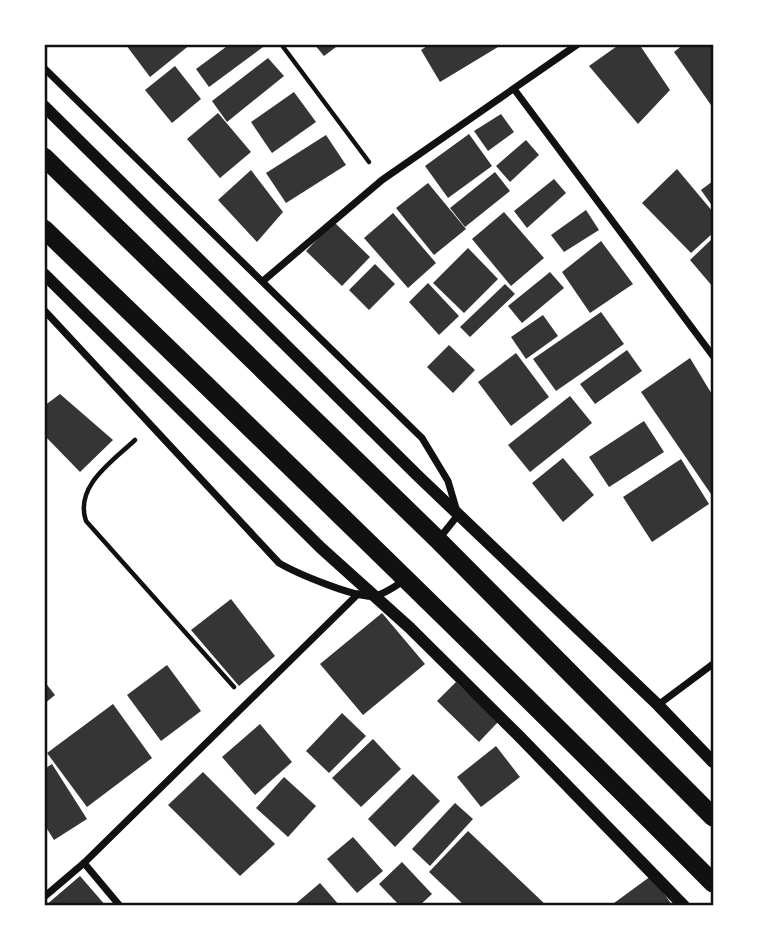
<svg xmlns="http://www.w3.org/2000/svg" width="757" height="950" font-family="Quicksand,sans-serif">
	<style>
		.building { fill: #353535 }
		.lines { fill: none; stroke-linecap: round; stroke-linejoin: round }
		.path { stroke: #111; stroke-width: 4.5 }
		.minor { stroke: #111; stroke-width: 7 }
		.tertiary { stroke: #111; stroke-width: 12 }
		.trunk { stroke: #111; stroke-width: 19 }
		.neatline { fill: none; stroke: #111; stroke-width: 2.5 }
	</style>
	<rect width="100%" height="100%" fill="#fff"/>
	<g class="building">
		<polygon points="127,44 191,44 150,77 126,45"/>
		<polygon points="230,44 260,44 263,47 209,87 196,69"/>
		<polygon points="314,44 340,44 324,56"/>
		<polygon points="430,44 503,44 440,82 421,50"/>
		<polygon points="620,44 639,44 670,90 638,124 589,66"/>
		<polygon points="684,44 713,44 713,108 674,52"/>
		<polygon points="268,58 284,76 227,122 212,101"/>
		<polygon points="175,66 201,99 172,123 145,90"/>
		<polygon points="294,92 316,122 272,153 251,122"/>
		<polygon points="218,113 251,152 220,178 187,139"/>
		<polygon points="501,114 514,132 488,151 474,131"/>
		<polygon points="469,134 492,166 448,198 425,166"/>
		<polygon points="326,135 346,165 286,203 266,173"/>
		<polygon points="526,140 539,155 510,182 496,166"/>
		<polygon points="677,169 713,212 713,233 691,253 642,203"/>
		<polygon points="251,170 283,212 257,242 218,200"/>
		<polygon points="495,172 510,191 465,227 450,208"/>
		<polygon points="554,179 566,193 527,228 514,211"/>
		<polygon points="713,181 713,207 701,190"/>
		<polygon points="428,183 466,229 434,255 396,208"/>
		<polygon points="586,210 599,230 564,252 551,235"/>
		<polygon points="504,212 544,258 511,286 472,239"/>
		<polygon points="393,213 436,263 408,288 364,238"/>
		<polygon points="334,222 370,257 342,286 306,251"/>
		<polygon points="713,238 713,287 690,260"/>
		<polygon points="601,241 633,284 590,313 562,272"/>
		<polygon points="468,248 498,279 464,313 433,283"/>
		<polygon points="375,264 395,284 369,310 349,290"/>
		<polygon points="550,272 564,288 522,323 508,306"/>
		<polygon points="428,283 459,316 439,335 409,302"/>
		<polygon points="505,284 515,294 470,337 460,327"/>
		<polygon points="601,312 624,344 556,391 533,359"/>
		<polygon points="543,315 558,336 526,359 511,337"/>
		<polygon points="449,345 475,370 453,393 427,367"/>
		<polygon points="627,350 642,371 595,404 580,384"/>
		<polygon points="516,353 549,397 511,426 478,382"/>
		<polygon points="690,358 713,396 713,497 641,392"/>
		<polygon points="60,394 113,440 80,472 44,435 44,406"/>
		<polygon points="570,396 592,423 530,472 508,445"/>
		<polygon points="644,421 664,452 609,487 589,457"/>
		<polygon points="563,458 594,495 563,522 532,483"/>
		<polygon points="681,459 709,504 652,542 623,497"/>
		<polygon points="231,599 275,656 239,686 191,630"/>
		<polygon points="382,613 425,664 363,715 320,664"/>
		<polygon points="167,665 201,711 161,741 127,695"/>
		<polygon points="44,681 55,695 44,704"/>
		<polygon points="456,682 498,722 479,742 437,701"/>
		<polygon points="113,704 152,758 87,807 47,753"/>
		<polygon points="342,713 366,736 329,773 306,751"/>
		<polygon points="260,724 292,762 255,795 222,757"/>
		<polygon points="373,739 401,769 361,807 332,778"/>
		<polygon points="496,746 520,777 481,807 457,777"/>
		<polygon points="52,764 87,819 54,840 44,824 44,769"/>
		<polygon points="203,772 275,844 240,876 168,805"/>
		<polygon points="413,774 440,801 395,847 368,819"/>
		<polygon points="284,777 316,806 288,837 256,808"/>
		<polygon points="455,803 473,819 430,866 412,849"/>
		<polygon points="468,831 547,906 465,906 429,872"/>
		<polygon points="353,837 383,871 357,893 327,859"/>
		<polygon points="402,862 432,894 419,906 400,906 379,884"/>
		<polygon points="80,876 106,906 45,906"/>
		<polygon points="651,876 673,906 610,906"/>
		<polygon points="320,883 340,906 293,906"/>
	</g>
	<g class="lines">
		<g class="path">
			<polyline points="281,44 369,162"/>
			<path d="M135,440C113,461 74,486 86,521L234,687"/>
		</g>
		<g class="minor">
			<polyline points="44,68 422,438 448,481 458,515 438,540"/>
			<polyline points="514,89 713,356"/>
			<polyline points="263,281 382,180 578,44"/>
			<path d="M44,310L279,563C296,573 357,599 375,596C385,594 397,585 405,580"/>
			<polyline points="658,705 713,664"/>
			<polyline points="84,863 120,906"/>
			<polyline points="44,897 84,863 358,594"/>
		</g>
		<g class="tertiary">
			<polyline points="44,106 418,476 658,705 713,762"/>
			<polyline points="44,274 321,548 410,628 519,736 684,906"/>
		</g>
		<g class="trunk">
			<polyline points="44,157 438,540 713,817"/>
			<path d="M44,229C269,445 493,662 713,883"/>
		</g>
	</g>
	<rect width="757" height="950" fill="none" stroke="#ffffff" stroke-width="91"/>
	<rect x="46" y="46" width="666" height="858" class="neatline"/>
</svg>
